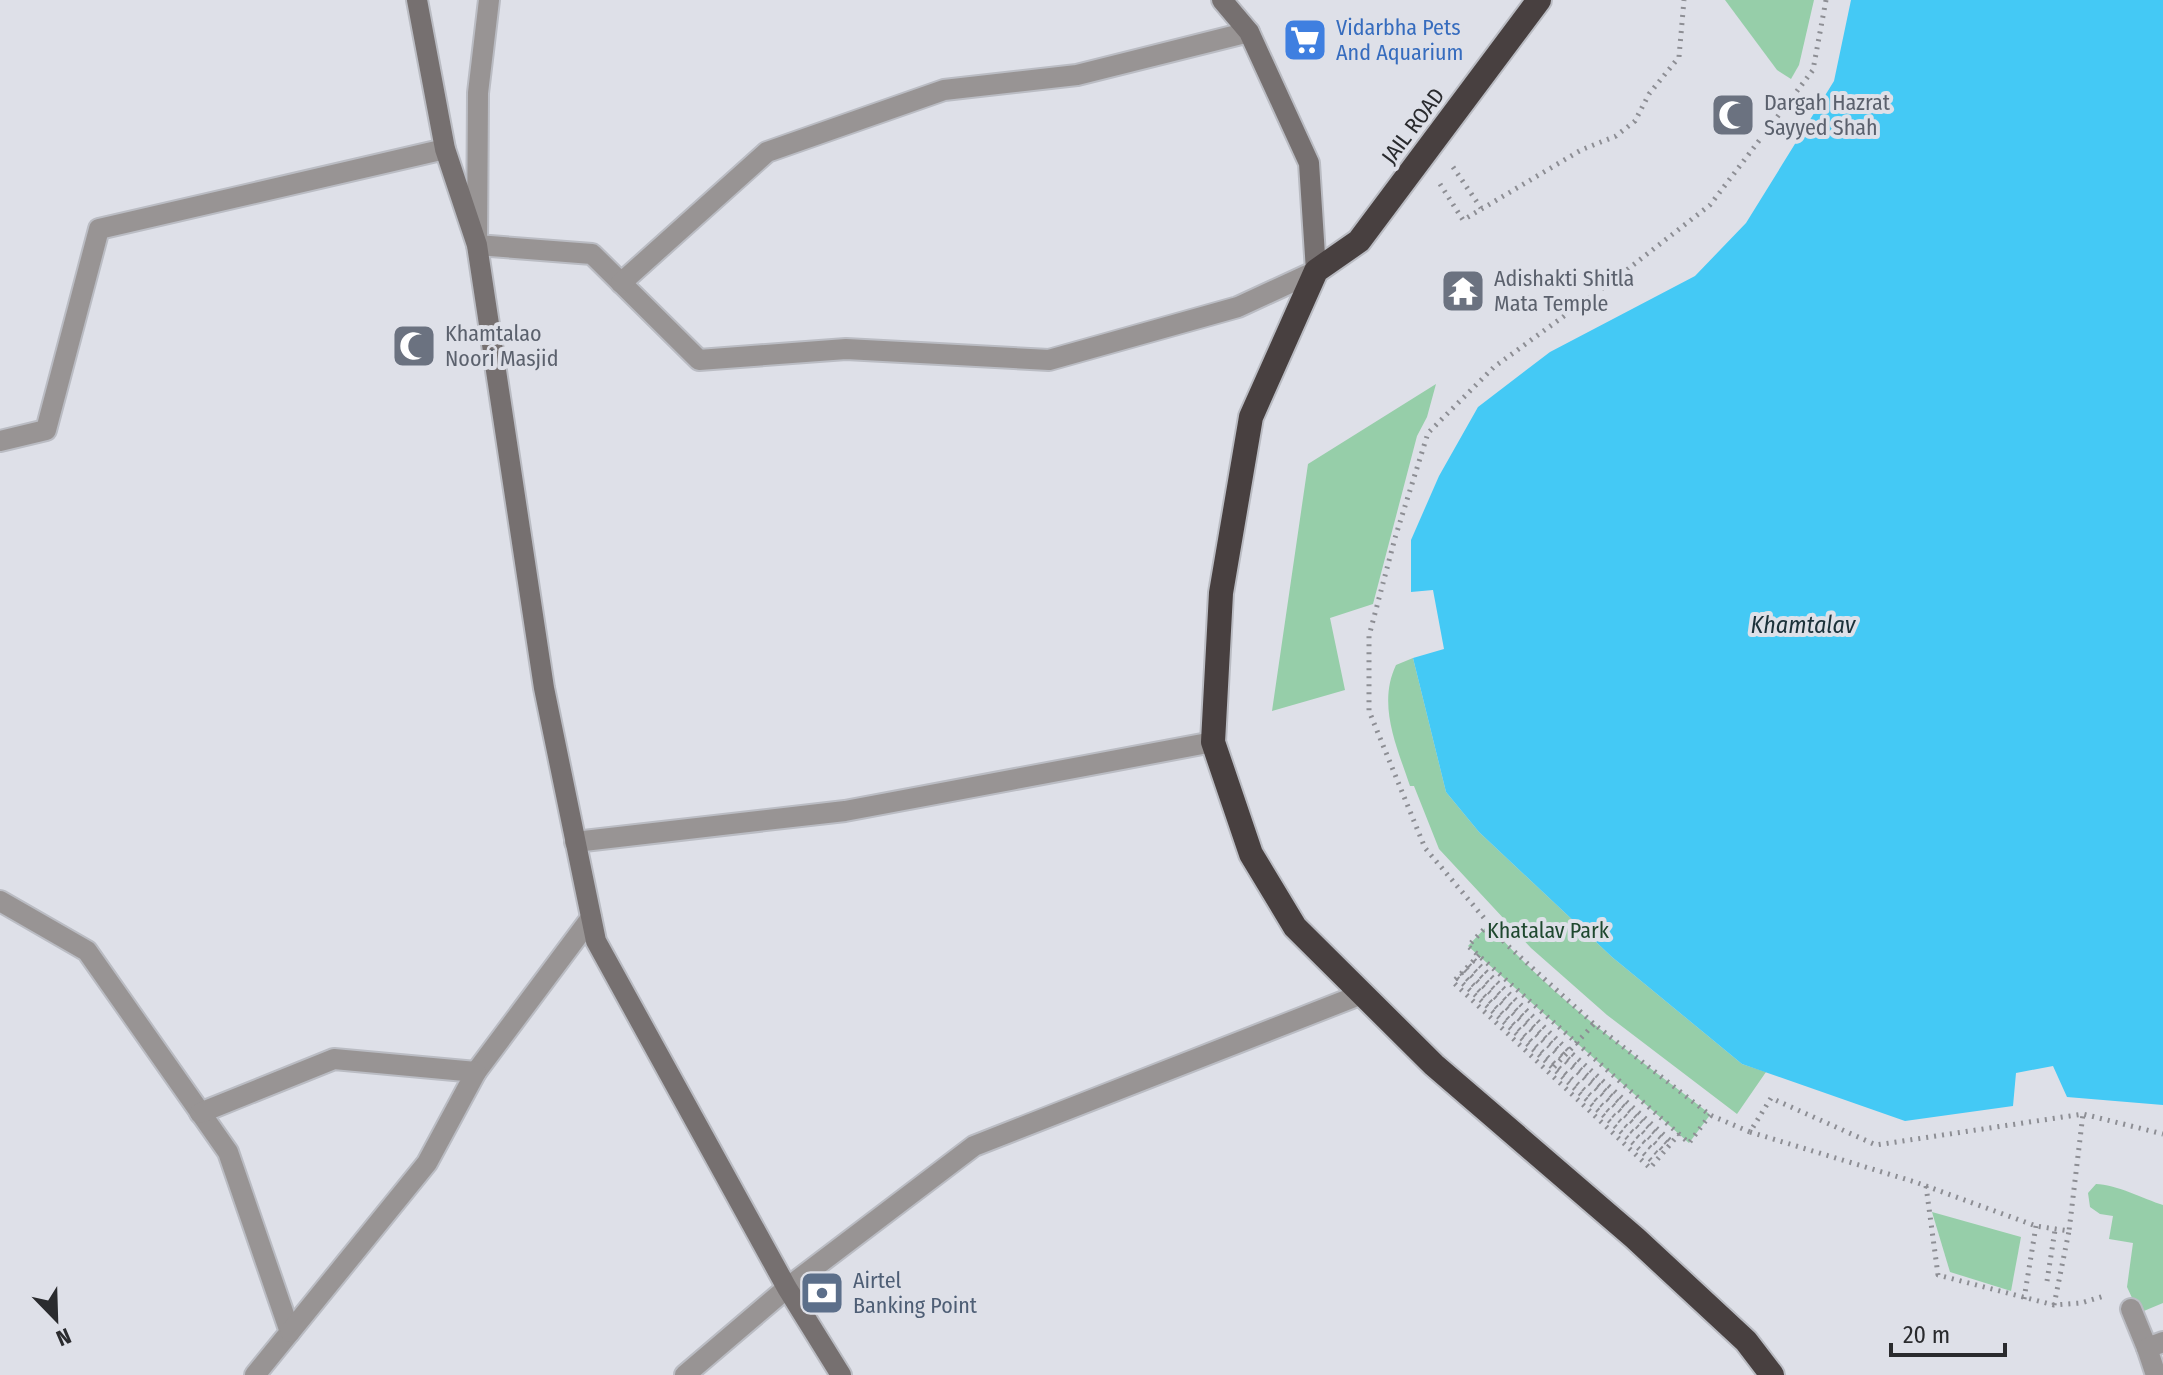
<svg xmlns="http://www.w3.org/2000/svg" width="2163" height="1375" font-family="'Fira Sans Condensed',sans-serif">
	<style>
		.green { fill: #96cea9 }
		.water { fill: #44c9f5 }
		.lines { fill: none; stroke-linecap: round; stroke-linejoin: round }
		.street-casing { stroke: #babcc3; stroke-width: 24 }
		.secondary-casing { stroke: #babcc3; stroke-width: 24 }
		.highway-casing { stroke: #babcc3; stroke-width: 28 }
		.path { stroke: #8d8e94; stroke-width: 5; stroke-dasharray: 2 6; stroke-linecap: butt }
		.street { stroke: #989494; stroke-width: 20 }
		.secondary { stroke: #767070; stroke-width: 20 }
		.highway { stroke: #484040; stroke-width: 24 }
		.labels { text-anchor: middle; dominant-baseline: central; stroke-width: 8; stroke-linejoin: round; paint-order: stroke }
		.shop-label { font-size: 22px; fill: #366cbe; stroke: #dee0e8; text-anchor: start }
		.worship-label { font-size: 22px; fill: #5b616d; stroke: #dee0e8; text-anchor: start }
		.street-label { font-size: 22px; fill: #2a2b2e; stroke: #dee0e8 }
		.park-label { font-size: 22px; fill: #1f482f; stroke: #dee0e8 }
		.service-label { font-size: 22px; fill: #4e5e75; stroke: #dee0e8; text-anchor: start }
		.water-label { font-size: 24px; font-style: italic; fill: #1b313a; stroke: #dee0e8 }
	</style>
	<rect width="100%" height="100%" fill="#dee0e8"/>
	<g class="green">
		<polygon points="1725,0 1814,0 1799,65 1791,79 1777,70"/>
		<polygon points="1436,384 1427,417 1417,436 1373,604 1330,618 1345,690 1272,711 1308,464"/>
		<path d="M1413,658L1446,792L1479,832L1612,957L1742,1064L1766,1072L1737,1114L1607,1015L1531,948L1439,849L1414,786H1410C1397,747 1377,705 1396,665Z"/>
		<path d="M1489,924C1550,997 1632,1053 1706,1111L1710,1115L1689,1143L1468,946Z"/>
		<path d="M2096,1184C2115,1184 2144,1199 2163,1205V1303L2139,1313L2127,1287L2133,1243L2109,1239L2113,1216L2100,1214L2090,1207L2088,1193Z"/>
		<polygon points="1932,1212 2021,1237 2011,1291 1950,1272"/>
	</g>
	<polygon class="water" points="1851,0 2163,0 2163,1105 2067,1097 2053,1066 2016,1073 2013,1106 1905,1121 1742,1064 1612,957 1479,832 1446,792 1413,658 1444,649 1433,590 1411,592 1411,540 1439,476 1478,407 1550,352 1695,276 1746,223 1834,81"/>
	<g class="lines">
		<g class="street-casing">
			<g id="street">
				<polyline points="489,0 478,93 477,245 592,254 699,360 846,349 1049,360 1238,307 1316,271"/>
				<polyline points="621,283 767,152 944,90 1077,75 1249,32"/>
				<polyline points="0,441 46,430 99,229 445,149"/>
				<polyline points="575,842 845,811 1213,742"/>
				<polyline points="0,901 87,951 228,1152 290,1332 255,1375"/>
				<polyline points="476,1072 591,918"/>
				<polyline points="200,1113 334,1059 476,1072 427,1163 290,1332"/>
				<polyline points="2131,1309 2147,1348"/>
				<polyline points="685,1375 787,1288 974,1146 1362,994"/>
				<polyline points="2156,1375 2147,1348 2163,1342"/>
			</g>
		</g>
		<g class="secondary-casing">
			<g id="secondary">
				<polyline points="417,0 445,149 477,245 544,688 596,941 787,1288 841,1375"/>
				<polyline points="1222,0 1249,32 1309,163 1316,271"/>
			</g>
		</g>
		<g class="highway-casing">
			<polyline id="highway" points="1539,0 1359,241 1316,271 1251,417 1221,593 1213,742 1251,854 1295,927 1434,1065 1635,1238 1746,1341 1772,1375"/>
		</g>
		<g class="path">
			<polyline points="1826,0 1813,70 1710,205 1619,276 1494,367 1428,433 1395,538 1369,636 1369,711 1425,848 1506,944 1594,1024 1710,1115 1750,1132 1771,1098 1876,1145 2083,1114 2163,1134"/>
			<polyline points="1453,167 1481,208"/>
			<polyline points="1440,184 1463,220 1581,150 1616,136 1635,121 1649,94 1679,57 1684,0"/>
			<polyline points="1489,924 1468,946 1689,1143 1710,1115"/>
			<polyline points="1479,955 1453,982 1650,1168 1679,1134"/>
			<polyline points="1474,960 1569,1051 1672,1142"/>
			<polyline points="1469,965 1565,1056 1669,1145"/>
			<polyline points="1465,970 1664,1151"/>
			<polyline points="1461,973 1556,1065 1660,1156"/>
			<polyline points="1457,978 1654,1163"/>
			<polyline points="1554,1067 1594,1024"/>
			<polyline points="1750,1132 1915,1182 2036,1226 2069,1231 2083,1114"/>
			<polyline points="1926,1186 1938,1275 2054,1305 2081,1303 2104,1296"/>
			<polyline points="2047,1281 2055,1230"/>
			<polyline points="2024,1299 2036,1226"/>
			<polyline points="2054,1305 2069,1231"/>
		</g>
		<use href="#street" class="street"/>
		<use href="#secondary" class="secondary"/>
		<use href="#highway" class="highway"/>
	</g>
	<defs>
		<g id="supermarket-square" transform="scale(2.3)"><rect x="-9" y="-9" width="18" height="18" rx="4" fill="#3f7fe0" stroke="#dee0e8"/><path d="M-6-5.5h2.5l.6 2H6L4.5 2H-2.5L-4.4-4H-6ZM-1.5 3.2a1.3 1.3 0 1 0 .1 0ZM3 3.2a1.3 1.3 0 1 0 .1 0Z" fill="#fff"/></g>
		<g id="mosque-square" transform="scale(2.3)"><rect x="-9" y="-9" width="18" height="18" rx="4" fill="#6b7280" stroke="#dee0e8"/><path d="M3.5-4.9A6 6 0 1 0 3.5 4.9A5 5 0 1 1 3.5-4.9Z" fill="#fff"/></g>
		<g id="temple-square" transform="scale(2.3)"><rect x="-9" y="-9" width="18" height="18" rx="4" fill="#6b7280" stroke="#dee0e8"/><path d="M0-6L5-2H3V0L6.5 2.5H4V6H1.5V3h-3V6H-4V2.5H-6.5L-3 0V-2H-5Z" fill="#fff"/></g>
		<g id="bank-square" transform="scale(2.3)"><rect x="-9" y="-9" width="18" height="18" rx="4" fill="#5c6f8a" stroke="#dee0e8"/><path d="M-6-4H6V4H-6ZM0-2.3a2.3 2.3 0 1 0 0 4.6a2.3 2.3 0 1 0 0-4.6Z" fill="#fff"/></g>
	</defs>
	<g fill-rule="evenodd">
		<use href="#supermarket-square" x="1305" y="40"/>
		<use href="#mosque-square" x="1733" y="115"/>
		<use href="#temple-square" x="1463" y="291"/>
		<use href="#mosque-square" x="414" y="346"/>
		<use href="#bank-square" x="822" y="1293"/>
	</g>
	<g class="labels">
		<g class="shop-label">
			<text x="1336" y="27">Vidarbha Pets<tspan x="1336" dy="25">And Aquarium</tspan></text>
		</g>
		<g class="worship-label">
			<text x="1764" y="102">Dargah Hazrat<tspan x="1764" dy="25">Sayyed Shah</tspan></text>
			<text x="1494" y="278">Adishakti Shitla<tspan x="1494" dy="25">Mata Temple</tspan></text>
			<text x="445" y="333">Khamtalao<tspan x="445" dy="25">Noori Masjid</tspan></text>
		</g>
		<g class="street-label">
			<text transform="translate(1413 126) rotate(-53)">JAIL ROAD</text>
		</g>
		<g class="park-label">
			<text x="1548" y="930">Khatalav Park</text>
		</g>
		<g class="service-label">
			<text x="853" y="1280">Airtel<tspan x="853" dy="25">Banking Point</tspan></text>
		</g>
		<g class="water-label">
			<text x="1803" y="625">Khamtalav</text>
		</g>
	</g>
	<g transform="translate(56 1319) rotate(157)" stroke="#dee0e8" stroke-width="6" paint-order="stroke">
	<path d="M0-6L14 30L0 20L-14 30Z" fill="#2a2b2e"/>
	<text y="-12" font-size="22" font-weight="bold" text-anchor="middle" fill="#2a2b2e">N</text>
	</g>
	<path d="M1891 1343v12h114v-12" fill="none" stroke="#2a2b2e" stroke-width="4"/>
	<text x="1903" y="1343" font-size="24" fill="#2a2b2e" stroke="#dee0e8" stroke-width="6" paint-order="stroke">20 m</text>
</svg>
